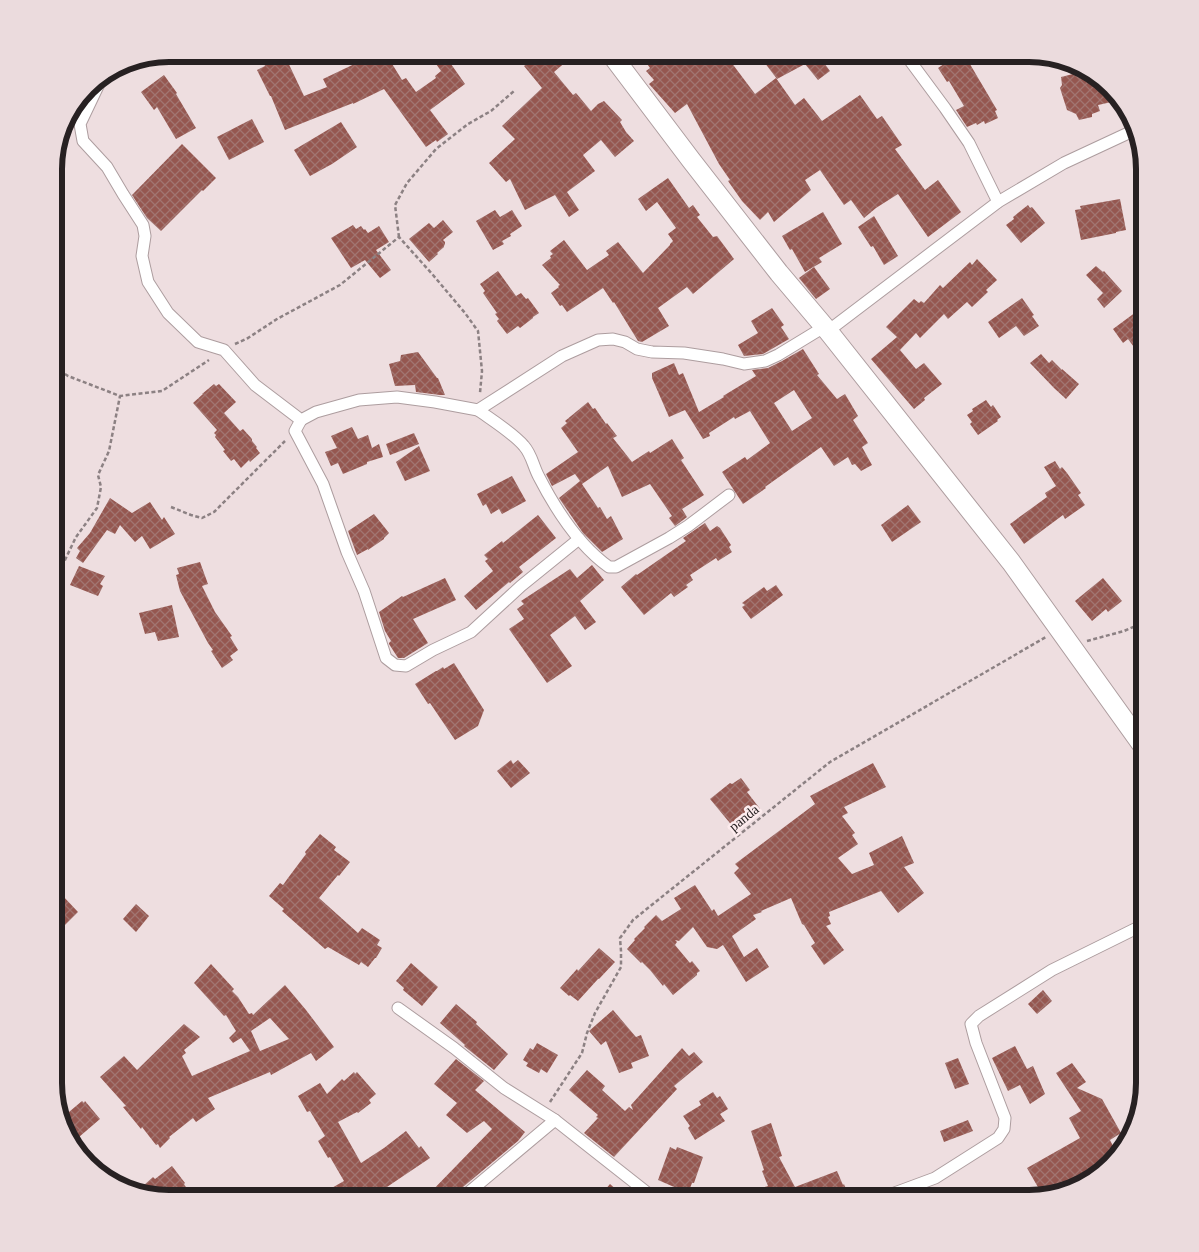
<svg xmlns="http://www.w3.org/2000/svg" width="1199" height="1252" font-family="Georgia,serif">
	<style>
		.building { fill: url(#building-cross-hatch); fill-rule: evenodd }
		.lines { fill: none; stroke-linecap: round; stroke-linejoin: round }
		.minor-casing { stroke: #ad9d9f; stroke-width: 13 }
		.primary-casing { stroke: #ad9d9f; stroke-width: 21 }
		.path { stroke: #8c8183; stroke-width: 2.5; stroke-dasharray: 4 2.5; stroke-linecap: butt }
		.minor { stroke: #fff; stroke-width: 11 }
		.primary { stroke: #fff; stroke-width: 19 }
		.labels { text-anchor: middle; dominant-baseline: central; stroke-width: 5; stroke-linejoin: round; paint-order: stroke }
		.street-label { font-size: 14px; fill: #272122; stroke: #fcebed }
		.rim { fill: none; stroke: #272122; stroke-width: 6 }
	</style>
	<defs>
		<pattern id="building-cross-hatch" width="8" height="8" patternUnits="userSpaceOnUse" patternTransform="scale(1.25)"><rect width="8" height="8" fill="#955750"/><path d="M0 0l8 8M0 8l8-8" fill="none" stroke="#a17571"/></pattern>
	</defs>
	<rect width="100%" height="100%" fill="#eedee0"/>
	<g class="building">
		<polygon points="279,54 284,54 304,96 327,87 323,79 367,58 370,64 386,54 402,80 406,78 416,92 436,78 435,76 441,71 429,54 444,54 465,84 430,110 448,134 437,142 436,140 426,147 384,89 353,104 353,103 285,130 271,96 270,96 257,70 265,66 263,61"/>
		<polygon points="537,54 575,54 554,72 573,95 576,93 591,111 598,104 604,101 622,120 620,122 626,132 634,141 615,157 601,140 583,155 595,171 567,192 579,210 569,217 555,195 525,210 510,179 506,182 489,163 515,139 502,126 542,88 524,66"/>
		<polygon points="640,54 725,54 755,94 776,78 795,105 804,98 822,121 860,95 877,119 882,116 902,145 895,149 925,190 938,180 961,212 928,237 898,194 876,208 864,218 851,200 844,205 820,170 805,180 811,190 774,222 768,212 760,220 742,201 728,181 730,180 719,164 687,104 675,113 649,84 654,80 646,71 650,68"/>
		<polygon points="758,54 823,54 819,56 830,71 818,80 805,64 777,79"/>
		<polygon points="959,54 964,54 997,110 995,111 998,118 985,124 984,121 977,125 976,123 967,127 956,110 964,106 949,81 947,82 938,68"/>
		<polygon points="1081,72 1082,74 1089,73 1117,94 1121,100 1098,105 1100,111 1092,114 1092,117 1079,120 1076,114 1067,110 1060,88 1062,85 1061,77"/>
		<polygon points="164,75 177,93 176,94 196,128 176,139 157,107 154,110 141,92"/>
		<polygon points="252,119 264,142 229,160 217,137"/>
		<polygon points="341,122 357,147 332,164 310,176 294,150"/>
		<polygon points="182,144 216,178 203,191 202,190 161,231 147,218 132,195"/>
		<polygon points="668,178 689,208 693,205 700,215 697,217 713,237 717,236 734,259 693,294 687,287 658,308 669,326 642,342 638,341 614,302 613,303 603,288 567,312 562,305 560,306 551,293 559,287 558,286 560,285 542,265 551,258 550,256 553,254 550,251 564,240 587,270 609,255 606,251 618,242 643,273 670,245 670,244 673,241 668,234 676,228 657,202 646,211 638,199"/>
		<polygon points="1120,199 1126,230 1116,232 1116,233 1081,240 1075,210 1081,209 1080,206"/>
		<polygon points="1028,205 1030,208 1032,207 1045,223 1021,243 1006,225 1014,219 1013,217"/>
		<polygon points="495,210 500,217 512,210 522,226 510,234 511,236 502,241 504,244 493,250 476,221"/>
		<polygon points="823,212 842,244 819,258 822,262 805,272 792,249 790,250 782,236"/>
		<polygon points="874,216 898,256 884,265 873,246 871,247 858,227"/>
		<polygon points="443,220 453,232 443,240 445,242 445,244 444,246 444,247 437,253 438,254 429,262 409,239 429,223 434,228"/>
		<polygon points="353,225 356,229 361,226 364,230 365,229 368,233 379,226 389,242 376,250 391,270 380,278 365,260 351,268 331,238"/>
		<polygon points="977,259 997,280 986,290 988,292 972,307 967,302 948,319 944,314 920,338 916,333 900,350 916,369 924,363 942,384 924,398 925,400 914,409 871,359 897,337 886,327 914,299 919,303 921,301 924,303 940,285 943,288 970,262 972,265"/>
		<polygon points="1096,266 1103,272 1104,271 1122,291 1104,308 1097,299 1103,293 1086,275"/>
		<polygon points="814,267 830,289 816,299 799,278"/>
		<polygon points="498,271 516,296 521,293 526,299 528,298 539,313 533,317 533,318 520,328 518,326 507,334 497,321 499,319 495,314 497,313 483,293 485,291 480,284"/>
		<polygon points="1022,298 1034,315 1032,316 1039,326 1024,336 1016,326 999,338 988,322"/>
		<polygon points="772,308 784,325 781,327 789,339 763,354 744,356 738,345 758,333 751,321"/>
		<polygon points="1136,312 1145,323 1145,362 1128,339 1123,343 1113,329"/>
		<path d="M803,349L819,374L817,375L837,399L845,394L858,416L853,420L868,443L862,447L872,465L861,471L855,464L852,465L848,457L834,466L821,447L765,487L766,488L743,504L722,472L745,457L747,460L770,443L750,411L735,419L734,417L709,433L710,436L703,439L685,410L669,417L652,378V373L674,363L679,375L683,373L699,412L724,397L723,396L756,376L752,370L768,368L782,361ZM794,390L812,418L792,431L774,403Z"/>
		<polygon points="418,352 437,378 438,378 445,395 440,395 416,392 415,385 395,386 389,364 400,361 401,355"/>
		<polygon points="1041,354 1049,363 1052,360 1062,370 1062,369 1079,384 1066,399 1054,388 1030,363"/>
		<polygon points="214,384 216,386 219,384 236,402 224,413 240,431 243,429 252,439 252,441 257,447 256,448 260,453 250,462 249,460 241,468 234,459 231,461 223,451 225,450 215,437 216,435 214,433 217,430 193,403 203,394 202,394"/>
		<polygon points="986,400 991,407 993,405 1001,417 997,420 998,421 978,435 970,424 972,422 967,415 973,411 972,409"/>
		<polygon points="588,402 593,409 595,408 606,424 607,423 617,436 613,438 632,462 649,451 650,453 672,439 684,458 681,460 704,495 682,509 687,517 675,526 669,518 672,516 650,484 622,497 608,466 582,484 598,508 600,507 607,519 611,516 623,539 602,552 583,533 559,498 580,481 575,474 552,486 546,474 578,452 561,428 567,423 565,421"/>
		<polygon points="352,427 358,439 368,435 372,448 379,444 383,457 367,462 367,464 343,474 338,463 331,466 325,452 337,448 331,436"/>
		<polygon points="414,433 419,444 390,455 386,444"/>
		<polygon points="419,446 430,471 405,481 396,462"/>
		<polygon points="1055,461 1060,469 1062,467 1067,473 1081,493 1078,495 1085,505 1065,519 1063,515 1024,544 1010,524 1047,497 1045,493 1056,486 1044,467"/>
		<polygon points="512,476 526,501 502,514 499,509 491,514 486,504 483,506 477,494"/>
		<polygon points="110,498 132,513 150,502 162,520 164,517 175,534 150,549 142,536 135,542 120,525 115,534 107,530 83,563 76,558 80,551 77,548 90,533"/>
		<polygon points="908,505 921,522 892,542 881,525"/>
		<polygon points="374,514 389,533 384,538 384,539 368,550 368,549 357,555 348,531"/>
		<polygon points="538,515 556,538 519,567 523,572 510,583 509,582 476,610 464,596 493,571 485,561 488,559 484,555 502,541 503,543"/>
		<polygon points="705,523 710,531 717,526 720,528 731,545 729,547 732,552 718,561 716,558 690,575 693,580 686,585 688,587 674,597 671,593 644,615 621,587 636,574 637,575 686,541 683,538"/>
		<polygon points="200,562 208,584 202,586 215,612 232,636 230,637 238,650 230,656 233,660 222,668 211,651 213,650 208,643 180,591 176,575 179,574 177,568"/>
		<polygon points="592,565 604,580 580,601 596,622 585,630 575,616 550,635 572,666 547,683 509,629 524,619 517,609 524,604 521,601 570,569 577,578"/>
		<polygon points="79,566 105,576 100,584 103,586 98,596 70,585"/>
		<polygon points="445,578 456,600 413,619 428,643 404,658 398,658 389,644 389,643 391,641 385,631 379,612 402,596 403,597"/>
		<polygon points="1103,578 1122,601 1108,612 1106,609 1092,621 1075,601"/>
		<polygon points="776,585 783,595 751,619 742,607 745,605 742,603 764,587 767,591"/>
		<polygon points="172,605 179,637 158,641 155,632 145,634 139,613"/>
		<polygon points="454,663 484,710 478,726 455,740 430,703 428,704 415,684 436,671 437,671 443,667 444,669"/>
		<polygon points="511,760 513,764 518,760 530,773 511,788 497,771"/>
		<polygon points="873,763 886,787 844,807 848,813 842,816 855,833 852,835 858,844 838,858 852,874 874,865 869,853 902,836 914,863 904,867 924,893 898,913 881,891 829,912 830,916 828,917 831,924 826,926 844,950 824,965 811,946 815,943 804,925 802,924 791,898 761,911 762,912 753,915 756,919 732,936 744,957 757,948 769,967 746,982 723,945 717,949 707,947 693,927 679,941 675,940 677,942 675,945 690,963 692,961 700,971 697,973 697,975 673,995 664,984 663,986 650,970 642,962 641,963 627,949 635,940 634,939 645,928 644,927 656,915 662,921 681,909 674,898 695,885 712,911 714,909 718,916 751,894 734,873 739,868 735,864 815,804 810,796"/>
		<polygon points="741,778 750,790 747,792 761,810 742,825 740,823 734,828 710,799 730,783 732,784"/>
		<polygon points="320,834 336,847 334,850 350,862 339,876 338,875 319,898 358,933 362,928 380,940 377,945 382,948 376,958 375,958 368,967 361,962 359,965 328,947 325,949 282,911 284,909 269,896 280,883 283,885 288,878 306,854 305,852"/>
		<polygon points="62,895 78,912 65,925 54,913 54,903"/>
		<polygon points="136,904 149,916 136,932 123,919"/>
		<polygon points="599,948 615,962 599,979 598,979 578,1001 570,995 569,996 560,988 577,969 578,971"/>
		<polygon points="411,963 438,987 422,1006 403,990 404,988 396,981"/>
		<path d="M211,964L234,989L232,991L238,997L249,1014L252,1013L253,1015L285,985L306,1010L334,1047L316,1061L311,1053L271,1075L270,1072L208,1098L215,1109L196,1122L193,1118L169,1137L170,1138L160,1148L158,1144L156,1145L142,1127L141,1129L123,1107L126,1106L100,1077L124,1056L137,1070L184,1024L200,1037L184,1050L186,1053L182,1056L192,1076L250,1051L241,1038L233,1043L229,1038L236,1031L226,1015L224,1016L194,983ZM270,1018L289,1039L260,1051L251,1031Z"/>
		<polygon points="1043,990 1052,1001 1037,1014 1028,1004"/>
		<polygon points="456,1004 477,1022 476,1024 508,1054 494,1070 464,1046 465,1045 440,1023"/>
		<polygon points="613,1010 636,1037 641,1035 649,1056 631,1063 633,1068 619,1073 606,1041 601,1045 589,1031"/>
		<polygon points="537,1043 558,1055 547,1073 541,1069 539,1073 526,1066 528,1063 523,1060 530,1048 533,1050"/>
		<polygon points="1015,1046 1027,1069 1033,1066 1045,1094 1030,1104 1020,1085 1008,1091 992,1058"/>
		<polygon points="682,1048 689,1056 694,1052 703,1062 674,1086 677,1089 614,1157 584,1133 598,1118 596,1117 598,1115 569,1090 587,1070 605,1086 602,1090 625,1111 629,1107 633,1110 631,1105"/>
		<polygon points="958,1058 969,1084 955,1089 945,1063"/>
		<polygon points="456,1059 484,1081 475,1090 525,1132 518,1141 457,1192 455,1198 425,1198 492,1129 484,1121 467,1133 446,1115 457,1103 434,1084"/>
		<polygon points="1072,1063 1086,1082 1077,1088 1102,1099 1121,1133 1110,1140 1117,1154 1108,1166 1080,1180 1082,1184 1073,1190 1043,1196 1027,1168 1080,1138 1069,1118 1081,1111 1056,1073"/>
		<polygon points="354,1072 355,1074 357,1072 376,1094 369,1100 371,1103 358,1113 357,1112 338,1122 361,1163 384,1148 406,1131 419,1148 421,1146 430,1158 381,1191 380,1189 361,1198 314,1198 344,1181 330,1157 328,1158 318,1141 325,1136 310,1111 307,1112 298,1096 320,1083 327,1094 342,1079 344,1081"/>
		<polygon points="713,1092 717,1098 720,1096 728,1109 720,1114 725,1121 695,1140 688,1128 690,1126 683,1116 701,1105 699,1101"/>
		<polygon points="82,1101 84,1103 85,1101 100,1119 79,1137 63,1117"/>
		<polygon points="968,1120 973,1131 944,1142 940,1131"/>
		<polygon points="771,1123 782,1156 779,1157 795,1187 837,1171 843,1185 844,1184 850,1198 739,1198 739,1194 768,1186 762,1171 764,1170 751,1131"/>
		<polygon points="670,1147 676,1150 677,1147 703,1157 694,1183 692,1183 688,1193 658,1180"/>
		<polygon points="172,1166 185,1183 184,1184 189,1192 181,1198 170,1198 150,1194 143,1186 153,1177 155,1179"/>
		<polygon points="610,1184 626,1198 598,1198"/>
	</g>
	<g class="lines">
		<g class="minor-casing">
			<g id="minor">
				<polyline points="905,54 945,108 969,143 998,202"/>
				<polyline points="100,79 100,82 80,124 83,141 107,167 123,194 143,225 145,236 142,256 148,282 168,313 198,342 224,350 255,385 301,420 316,412 359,400 397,397 435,402 478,410 562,356 598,340 613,339 625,342 637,349 652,352 684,353 723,359 744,364 765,361 778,355 824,327"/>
				<polyline points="828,331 998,202 1064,163 1137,129"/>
				<path d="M478,410C492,420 513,433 524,446C532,455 533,466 539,477C556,510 578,545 609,567H616L669,538L688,526L729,495"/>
				<polyline points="301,420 295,431 323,484 347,552 364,591 386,658 395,665 406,666 433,650 471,632 521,586 579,539"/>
				<polyline points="398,1008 454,1048 504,1088 555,1120 654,1198"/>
				<polyline points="462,1198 555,1120"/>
				<polyline points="881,1198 935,1178 998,1138 1004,1129 1005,1118 976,1043 971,1024 979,1016 1052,970 1145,924"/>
			</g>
		</g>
		<g class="primary-casing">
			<polyline id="primary" points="611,54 691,160 779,273 828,331 1011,562 1145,749"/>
		</g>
		<g class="path">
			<polyline points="399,237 395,205 407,183 436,149 468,124 491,111 514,91"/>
			<polyline points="235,344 248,338 277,319 340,285 399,237 433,275 465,313 478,331 482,371 480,393"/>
			<polyline points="54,367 68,376 120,396 162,391 209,360"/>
			<polyline points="171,507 191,515 202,518 214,512 285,441"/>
			<polyline points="54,584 64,562 76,537 97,508 101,487 98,475 109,451 120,396"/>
			<polyline points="1087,641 1124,631 1145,622"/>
			<polyline points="550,1102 582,1053 587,1033 595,1013 621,967 621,951 620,938 633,920 830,762 1046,637"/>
		</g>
		<use href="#minor" class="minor"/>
		<use href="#primary" class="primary"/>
	</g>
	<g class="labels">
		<g class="street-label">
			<text transform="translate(744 818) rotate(-39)">panda</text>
		</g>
	</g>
	<path d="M0 0H1199V1252H0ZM169 62H1029A107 107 0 0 1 1136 169V1083A107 107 0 0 1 1029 1190H169A107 107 0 0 1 62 1083V169A107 107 0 0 1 169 62Z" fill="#ebdbdd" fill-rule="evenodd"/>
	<path class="rim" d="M169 62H1029A107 107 0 0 1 1136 169V1083A107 107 0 0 1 1029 1190H169A107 107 0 0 1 62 1083V169A107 107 0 0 1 169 62Z"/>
</svg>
